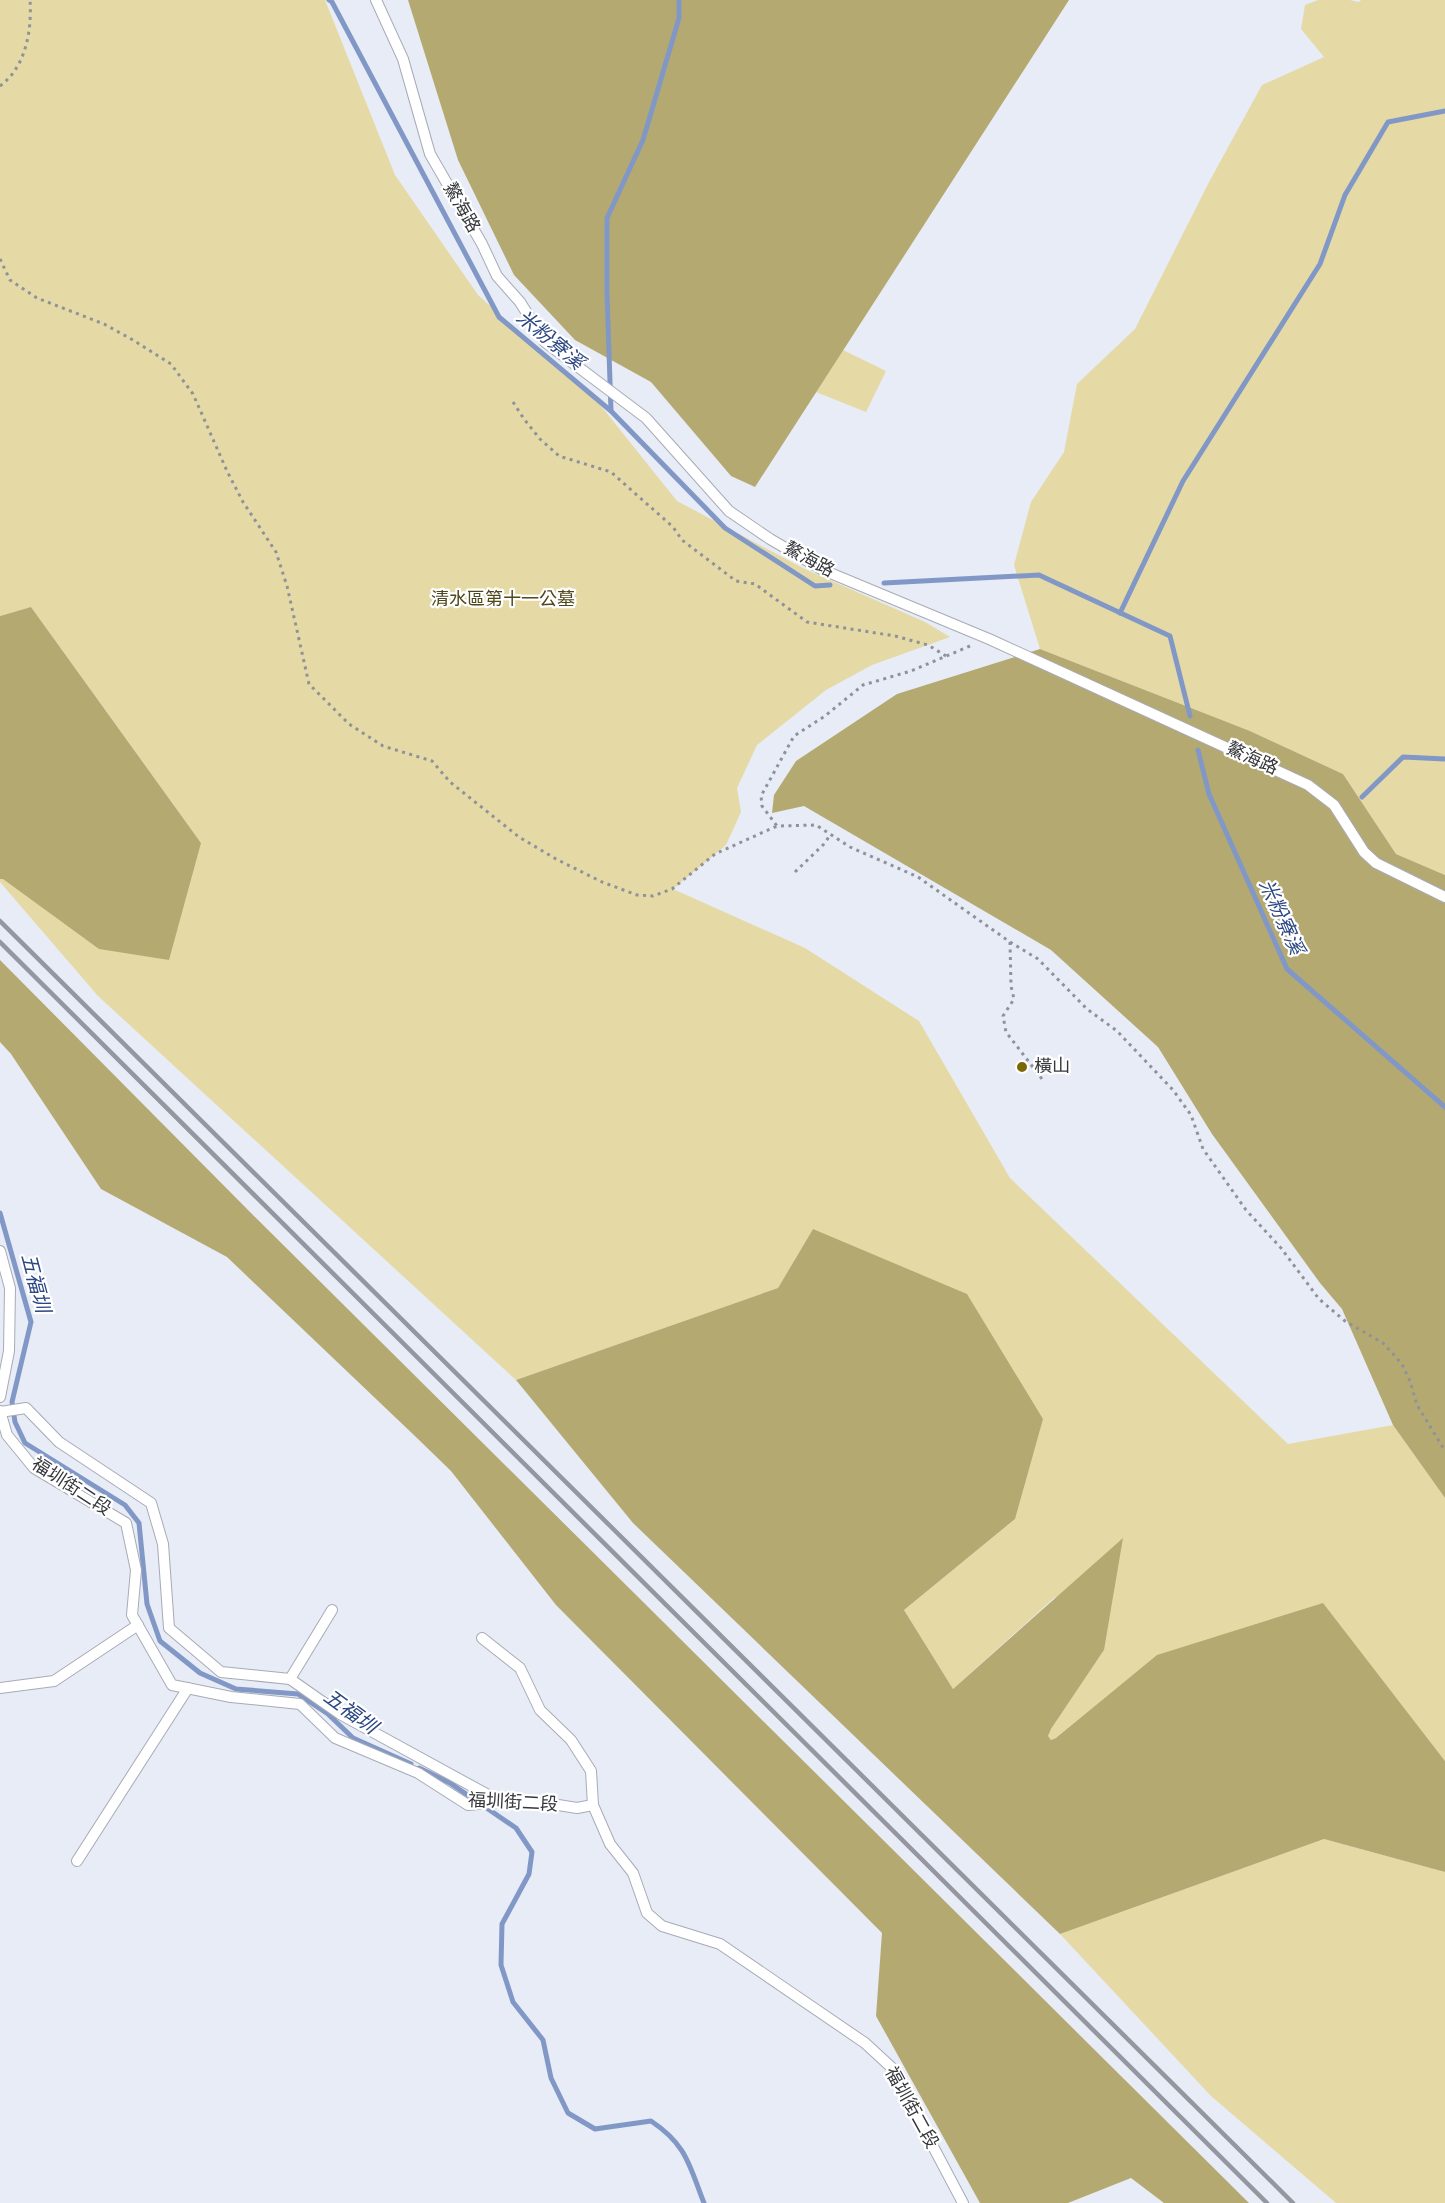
<svg xmlns="http://www.w3.org/2000/svg" width="1445" height="2203" font-family="'Alegreya Sans','Noto Sans TC',sans-serif">
	<style>
		.green { fill: #e5daa6 }
		.forest { fill: #b5a972 }
		.lines { fill: none; stroke-linecap: round; stroke-linejoin: round }
		.stream { stroke: #8198c7; stroke-width: 5 }
		.service-casing { stroke: #a7abb4; stroke-width: 12 }
		.path { stroke: #8f9299; stroke-width: 3; stroke-dasharray: 3 4.5; stroke-linecap: butt }
		.service { stroke: #fff; stroke-width: 10 }
		.rail { stroke: #94979f; stroke-width: 4.5 }
		.poi-dot { fill: #7a6800; stroke: #fff; stroke-width: 2 }
		.labels { text-anchor: middle; dominant-baseline: central; stroke-width: 4.5; stroke-linejoin: round; paint-order: stroke }
		.street-label { font-size: 18px; fill: #36373b; stroke: #fff }
		.park-label { font-size: 18px; fill: #50471b; stroke: #fff }
		.poi-label { font-size: 18px; fill: #36373b; stroke: #fff; text-anchor: start }
		.water-label { font-size: 20px; font-style: italic; fill: #2d4783; stroke: #fff }
	</style>
	<rect width="100%" height="100%" fill="#e7ecf6"/>
	<g class="green">
		<polygon points="0,0 325,0 395,175 478,295 597,401 677,501 805,569 925,622 950,637 872,665 826,690 757,745 737,788 741,812 726,845 673,889 805,948 919,1021 1010,1178 1288,1444 1393,1425 1445,1498 1445,1761 1323,1604 1054,1739 1051,1740 1048,1737 1049,1732 1104,1650 1055,1597 953,1689 904,1610 1015,1519 813,1229 778,1288 516,1380 98,996 0,882 0,879 201,843 31,607 0,616"/>
		<polygon points="1318,0 1350,0 1359,2 1361,0 1445,0 1445,875 1396,854 1343,774 1250,731 1040,649 1014,565 1031,502 1064,452 1077,384 1135,329 1208,184 1262,85 1324,57 1301,29 1305,5"/>
		<polygon points="843,350 886,371 866,412 816,392"/>
		<polygon points="1324,1839 1445,1872 1445,2203 1336,2203 1211,2096 1060,1934"/>
	</g>
	<g class="forest">
		<polygon points="408,0 1069,0 755,487 731,476 651,382 575,340 514,275 458,160"/>
		<polygon points="31,607 201,843 169,960 99,949 3,879 0,879 0,616"/>
		<polygon points="1040,649 1250,731 1343,774 1396,854 1445,875 1445,1498 1393,1425 1342,1309 1320,1283 1212,1134 1158,1047 1051,950 804,806 772,813 774,795 796,761 897,694"/>
		<polygon points="0,960 250,1212 1249,2203 1164,2203 1131,2178 1068,2203 980,2203 876,2016 882,1933 556,1605 451,1471 417,1438 227,1257 101,1189 11,1054 0,1042"/>
		<polygon points="813,1229 967,1294 1043,1419 1015,1519 904,1610 953,1689 1123,1538 1104,1650 1051,1729 1048,1736 1051,1740 1056,1738 1157,1655 1323,1603 1445,1761 1445,1872 1324,1839 1060,1934 633,1523 516,1380 778,1288"/>
	</g>
	<g class="lines">
		<g class="stream">
			<polyline points="329,0 332,2 499,317 611,411 725,528 815,586 830,585"/>
			<polyline points="611,411 607,294 607,218 643,140 679,18 679,0"/>
			<polyline points="884,583 1039,575 1170,636 1190,716"/>
			<polyline points="1120,613 1183,481 1320,264 1345,195 1388,122 1445,111"/>
			<polyline points="1198,750 1209,794 1287,969 1445,1107"/>
			<polyline points="1362,797 1403,757 1445,759"/>
			<polyline points="0,1213 31,1322 12,1402 15,1422 25,1443 125,1505 139,1523 147,1604 160,1641 200,1673 236,1689 298,1694 328,1714 353,1738 411,1764"/>
			<path d="M419,1768L450,1783L516,1828L532,1852L529,1874L502,1924L501,1965L513,2002L543,2040L551,2078L568,2113L595,2129L651,2121C687,2145 689,2165 704,2203"/>
		</g>
		<g class="service-casing">
			<g id="service">
				<polyline points="376,0 403,59 430,154 482,244 497,276 520,302 545,342 646,418 729,511 770,539 823,570 989,639 1308,785 1334,805 1364,852 1376,863 1445,897"/>
				<polyline points="0,1251 10,1288 9,1351 0,1397"/>
				<polyline points="0,1411 7,1435 34,1468 126,1523 136,1570 132,1615 172,1685 231,1697 300,1704 335,1738 418,1773 468,1805 508,1801 552,1804 577,1808 593,1805 610,1844 633,1873 647,1913 662,1926 720,1944 865,2043 891,2067 963,2203"/>
				<polyline points="0,1412 26,1408 59,1442 151,1503 163,1544 169,1628 221,1672 290,1679 340,1714 501,1802"/>
				<polyline points="482,1638 520,1668 540,1710 571,1740 591,1771 593,1805"/>
				<polyline points="290,1679 332,1610"/>
				<polyline points="0,1688 54,1681 138,1625"/>
				<polyline points="77,1861 188,1688"/>
			</g>
		</g>
		<g class="path">
			<path d="M0,86C26,67 32,30 30,0"/>
			<polyline points="0,259 10,280 37,298 104,324 133,340 171,364 193,394 227,471 243,502 276,552 287,586 309,684 349,724 383,746 432,761 450,782 519,837 556,859 602,882 637,895 653,896 672,889 715,854 777,826"/>
			<polyline points="513,402 524,419 540,439 559,456 611,472 673,527 682,540 736,581 755,584 807,622 895,636 928,645 946,656"/>
			<polyline points="970,646 911,671 863,685 825,716 794,736 761,796 762,806 777,826 816,825 850,847 918,877 1010,942 1038,959 1087,1009 1117,1031 1173,1090 1191,1115 1203,1149 1246,1210 1281,1248 1319,1299 1345,1321 1383,1343 1402,1364 1410,1381 1417,1405 1445,1451"/>
			<polyline points="795,872 824,844 831,834"/>
			<polyline points="1010,942 1011,986 1014,999 1003,1016 1006,1032 1042,1079"/>
		</g>
		<use href="#service" class="service"/>
		<g class="rail">
			<polyline points="0,921 1293,2203"/>
			<polyline points="0,942 1267,2203"/>
		</g>
	</g>
	<circle class="poi-dot" cx="1022" cy="1067" r="6"/>
	<g class="labels">
		<g class="street-label">
			<text transform="translate(461 208) rotate(60)">鰲海路</text>
			<text transform="translate(809 560) rotate(28)">鰲海路</text>
			<text transform="translate(1252 759) rotate(24)">鰲海路</text>
			<text transform="translate(71 1487) rotate(33)">福圳街二段</text>
			<text transform="translate(513 1803) rotate(3)">福圳街二段</text>
			<text transform="translate(911 2108) rotate(61)">福圳街二段</text>
		</g>
		<g class="park-label">
			<text x="503" y="600">清水區第十一公墓</text>
		</g>
		<g class="poi-label">
			<text x="1034" y="1067">橫山</text>
		</g>
		<g class="water-label">
			<text transform="translate(550 340) rotate(40)">米粉寮溪</text>
			<text transform="translate(1281 917) rotate(66)">米粉寮溪</text>
			<text transform="translate(35 1283) rotate(75)">五福圳</text>
			<text transform="translate(350 1712) rotate(36)">五福圳</text>
		</g>
	</g>
</svg>
